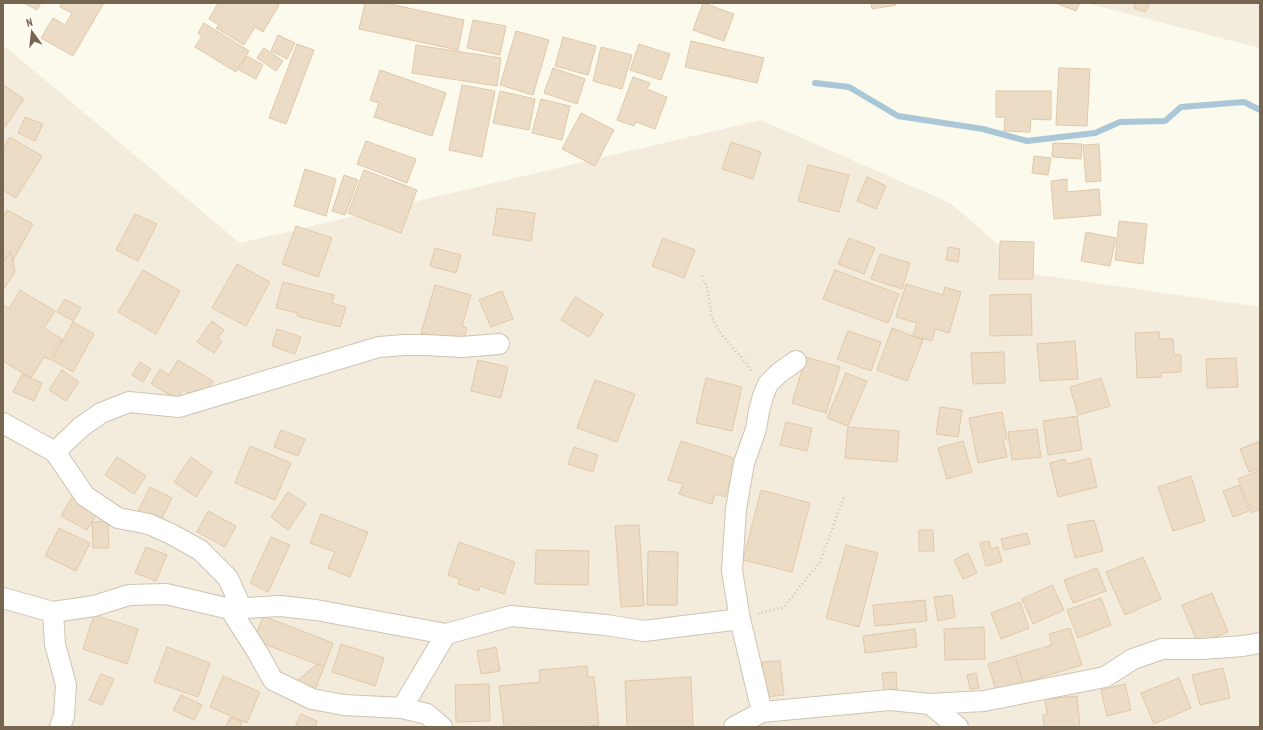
<svg xmlns="http://www.w3.org/2000/svg" width="1263" height="730" font-family="'PT Sans Narrow',sans-serif">
	<style>
		.residential { fill: #f3ecdc }
		.lines { fill: none; stroke-linecap: round; stroke-linejoin: round }
		.stream { stroke: #a9c7d6; stroke-width: 6 }
		.building { fill: #eddcc5; stroke: #e1c8a8 }
		.street-casing { stroke: #cec4b2; stroke-width: 22 }
		.path { stroke: #d5c2a9; stroke-width: 2.5; stroke-dasharray: 1 3; stroke-linecap: butt }
		.street { stroke: #fff; stroke-width: 20 }
	</style>
	<rect width="100%" height="100%" fill="#fcf9ed"/>
	<g class="residential">
		<polygon points="1086,3 1260,3 1260,48"/>
		<polygon points="3,45 240,243 761,120 950,203 1033,274 1260,307 1260,727 3,727"/>
	</g>
	<g class="lines">
		<polyline class="stream" points="815,83 849,87 898,116 983,129 1027,141 1095,133 1120,122 1165,121 1181,107 1244,102 1260,110"/>
	</g>
	<g class="building">
		<polygon points="24,3 41,3 37,10"/>
		<polygon points="62,3 104,3 73,56 41,38 53,18 65,25 72,13 60,7"/>
		<polygon points="218,3 275,3 279,5 263,32 255,27 244,45 216,28 219,25 209,19"/>
		<polygon points="365,3 385,3 464,20 458,50 359,29"/>
		<polygon points="703,3 734,14 724,41 693,30"/>
		<polygon points="871,3 895,3 896,5 872,9"/>
		<polygon points="1056,3 1080,3 1076,11"/>
		<polygon points="1136,3 1150,3 1145,12 1134,8"/>
		<polygon points="473,20 506,26 500,55 467,48"/>
		<polygon points="204,23 249,51 236,72 195,47 202,36 198,33"/>
		<polygon points="516,31 549,40 533,95 500,85"/>
		<polygon points="278,35 295,43 287,59 271,51"/>
		<polygon points="563,37 596,46 588,75 555,66"/>
		<polygon points="691,41 764,58 757,83 685,67"/>
		<polygon points="297,44 314,50 286,124 269,118"/>
		<polygon points="639,44 670,54 661,80 630,70"/>
		<polygon points="416,45 501,58 497,86 412,73"/>
		<polygon points="601,47 632,55 622,89 593,81"/>
		<polygon points="264,48 283,61 276,71 257,58"/>
		<polygon points="247,56 263,65 256,79 239,70"/>
		<polygon points="553,68 585,79 577,104 544,93"/>
		<polygon points="1059,68 1090,69 1087,126 1056,125"/>
		<polygon points="380,70 446,93 432,136 374,117 379,103 370,100"/>
		<polygon points="633,77 650,83 647,89 667,97 655,129 636,122 634,126 617,120"/>
		<polygon points="3,85 24,99 5,127 3,125"/>
		<polygon points="462,85 495,91 482,157 449,150"/>
		<polygon points="500,91 535,99 529,130 493,123"/>
		<polygon points="996,91 1051,91 1051,120 1031,119 1030,132 1004,131 1005,117 996,117"/>
		<polygon points="541,99 570,106 562,140 532,133"/>
		<polygon points="581,113 614,130 595,166 562,149"/>
		<polygon points="25,117 43,124 35,141 18,133"/>
		<polygon points="10,137 42,156 16,198 3,190 3,148"/>
		<polygon points="366,141 416,159 407,183 357,164"/>
		<polygon points="731,142 761,152 753,179 722,169"/>
		<polygon points="1053,143 1082,144 1081,159 1052,157"/>
		<polygon points="1099,144 1101,181 1086,182 1083,145"/>
		<polygon points="1034,156 1051,158 1048,175 1032,173"/>
		<polygon points="808,165 849,175 839,212 798,201"/>
		<polygon points="305,169 336,179 326,216 294,206"/>
		<polygon points="364,170 417,190 401,233 348,213"/>
		<polygon points="344,175 358,180 345,215 332,211"/>
		<polygon points="867,177 886,186 876,209 857,201"/>
		<polygon points="1067,179 1067,192 1099,189 1101,215 1054,219 1051,181"/>
		<polygon points="497,208 535,213 531,241 493,235"/>
		<polygon points="7,210 33,224 11,264 3,260 3,218"/>
		<polygon points="135,214 157,224 138,261 116,250"/>
		<polygon points="1119,221 1147,224 1143,264 1115,260"/>
		<polygon points="296,226 332,238 318,277 282,264"/>
		<polygon points="1086,232 1116,238 1110,266 1081,261"/>
		<polygon points="663,238 695,250 684,278 652,266"/>
		<polygon points="849,238 875,248 864,274 838,264"/>
		<polygon points="1000,241 1034,242 1033,279 999,279"/>
		<polygon points="948,247 960,249 958,262 946,260"/>
		<polygon points="435,248 461,255 456,273 430,266"/>
		<polygon points="11,251 15,272 3,290 3,262"/>
		<polygon points="880,254 910,263 902,289 871,279"/>
		<polygon points="237,264 270,282 246,326 212,308"/>
		<polygon points="143,270 180,291 156,334 118,312"/>
		<polygon points="835,270 899,294 888,323 823,299"/>
		<polygon points="283,282 334,295 332,303 346,307 340,327 297,316 298,313 276,308"/>
		<polygon points="906,284 943,295 945,287 961,292 949,333 935,329 932,341 913,336 917,323 896,317"/>
		<polygon points="435,285 471,295 462,326 467,328 462,345 421,333"/>
		<polygon points="20,290 55,311 44,328 62,339 50,360 44,357 31,378 3,361 3,305 9,309"/>
		<polygon points="502,291 513,319 491,327 479,300"/>
		<polygon points="1031,294 1032,335 990,336 990,295"/>
		<polygon points="575,297 603,314 589,337 561,320"/>
		<polygon points="65,299 81,308 73,321 57,312"/>
		<polygon points="212,321 224,330 218,338 222,341 214,353 197,342"/>
		<polygon points="73,322 94,334 73,372 52,360"/>
		<polygon points="892,328 923,340 907,381 877,370"/>
		<polygon points="277,329 301,337 295,354 272,346"/>
		<polygon points="848,331 881,342 871,371 837,359"/>
		<polygon points="1159,332 1160,339 1173,339 1174,355 1181,355 1181,372 1161,373 1161,377 1137,378 1135,333"/>
		<polygon points="1075,341 1078,379 1040,381 1037,344"/>
		<polygon points="1004,352 1005,383 973,384 971,353"/>
		<polygon points="806,357 840,367 826,413 792,403"/>
		<polygon points="1236,358 1238,387 1207,388 1206,359"/>
		<polygon points="178,360 213,381 202,400 183,390 177,399 151,384 160,369 169,375"/>
		<polygon points="478,360 508,367 501,398 471,391"/>
		<polygon points="140,362 151,369 143,382 132,375"/>
		<polygon points="62,370 79,382 66,401 49,390"/>
		<polygon points="846,373 867,381 848,426 827,418"/>
		<polygon points="22,374 42,383 34,401 13,392"/>
		<polygon points="706,378 742,387 732,431 696,423"/>
		<polygon points="1101,378 1110,406 1078,415 1070,387"/>
		<polygon points="595,380 635,394 617,442 577,428"/>
		<polygon points="940,407 962,410 958,437 936,434"/>
		<polygon points="1002,412 1007,439 1003,440 1007,457 978,463 969,418"/>
		<polygon points="1077,416 1082,450 1048,455 1043,421"/>
		<polygon points="786,422 812,428 807,451 780,445"/>
		<polygon points="848,427 899,431 897,462 845,458"/>
		<polygon points="1037,429 1041,457 1012,460 1008,432"/>
		<polygon points="281,430 305,439 298,456 274,447"/>
		<polygon points="681,441 737,459 725,497 715,494 712,504 679,494 683,484 668,480"/>
		<polygon points="963,441 972,472 947,479 938,448"/>
		<polygon points="1260,441 1260,468 1249,472 1240,449"/>
		<polygon points="250,446 291,463 275,500 235,483"/>
		<polygon points="574,447 598,455 593,472 568,464"/>
		<polygon points="117,457 146,476 134,494 105,475"/>
		<polygon points="191,457 212,472 196,497 174,482"/>
		<polygon points="1090,458 1097,487 1058,497 1050,463 1065,459 1067,464"/>
		<polygon points="1260,470 1260,509 1252,513 1238,479"/>
		<polygon points="1191,476 1205,521 1173,531 1158,487"/>
		<polygon points="1239,485 1249,511 1233,517 1223,491"/>
		<polygon points="150,487 172,498 160,522 138,511"/>
		<polygon points="761,490 810,503 792,572 743,560"/>
		<polygon points="288,492 306,504 288,530 271,517"/>
		<polygon points="73,495 99,510 87,530 61,516"/>
		<polygon points="208,511 236,526 225,547 197,532"/>
		<polygon points="321,514 368,532 350,577 328,568 335,552 310,543"/>
		<polygon points="1094,520 1103,551 1075,558 1067,525"/>
		<polygon points="108,521 109,548 93,548 92,522"/>
		<polygon points="639,525 644,606 621,607 615,526"/>
		<polygon points="59,528 90,543 76,571 45,556"/>
		<polygon points="919,530 933,530 934,551 919,551"/>
		<polygon points="1027,533 1030,544 1004,550 1001,539"/>
		<polygon points="271,537 290,545 268,592 250,583"/>
		<polygon points="989,541 991,549 998,547 1002,562 986,566 980,543"/>
		<polygon points="459,542 515,562 504,594 480,586 479,591 458,584 460,579 448,575"/>
		<polygon points="846,545 878,553 859,627 826,618"/>
		<polygon points="146,547 167,555 156,581 135,573"/>
		<polygon points="536,550 589,551 588,585 535,584"/>
		<polygon points="648,551 678,552 677,605 647,605"/>
		<polygon points="968,553 977,573 963,579 954,560"/>
		<polygon points="1143,557 1161,599 1125,615 1106,572"/>
		<polygon points="1097,568 1106,591 1073,603 1064,580"/>
		<polygon points="1052,585 1064,610 1033,624 1022,599"/>
		<polygon points="1212,593 1228,632 1198,644 1182,605"/>
		<polygon points="952,595 955,617 938,621 934,597"/>
		<polygon points="1101,598 1111,625 1078,638 1067,610"/>
		<polygon points="925,600 927,621 875,626 873,605"/>
		<polygon points="1020,602 1029,628 1001,639 991,613"/>
		<polygon points="94,615 138,629 127,664 83,649"/>
		<polygon points="263,616 333,643 324,667 254,640"/>
		<polygon points="984,627 985,659 945,660 944,629"/>
		<polygon points="1070,628 1082,665 1023,683 1015,656 1052,645 1049,634"/>
		<polygon points="915,629 917,647 865,653 863,636"/>
		<polygon points="341,644 384,658 375,686 332,672"/>
		<polygon points="167,647 210,663 198,697 154,682"/>
		<polygon points="496,647 500,671 481,674 477,651"/>
		<polygon points="1015,656 1023,683 996,691 988,664"/>
		<polygon points="780,661 784,695 766,697 762,662"/>
		<polygon points="317,664 324,667 315,690 296,682"/>
		<polygon points="587,666 588,677 594,677 599,725 581,727 533,727 533,726 504,727 499,686 540,682 539,670"/>
		<polygon points="1223,668 1230,698 1200,705 1192,675"/>
		<polygon points="896,672 897,690 884,691 882,673"/>
		<polygon points="976,673 979,688 970,689 967,675"/>
		<polygon points="101,674 114,679 102,705 89,700"/>
		<polygon points="223,676 260,692 247,723 210,707"/>
		<polygon points="691,677 693,727 627,727 625,681"/>
		<polygon points="1179,678 1191,708 1154,724 1141,693"/>
		<polygon points="489,684 490,721 456,722 455,685"/>
		<polygon points="1125,684 1131,710 1107,716 1101,690"/>
		<polygon points="181,695 202,705 194,720 173,710"/>
		<polygon points="1077,696 1080,727 1044,727 1043,715 1047,714 1045,699"/>
		<polygon points="301,714 317,721 315,727 295,727"/>
		<polygon points="230,717 242,722 240,727 226,727"/>
	</g>
	<g class="lines">
		<g class="street-casing">
			<g id="street">
				<polyline points="3,423 55,452 81,427 101,413 129,402 179,407 379,347 405,345 425,345 462,347 499,344"/>
				<polyline points="55,452 85,496 118,518 149,524 171,534 200,550 228,578 242,609"/>
				<polyline points="3,598 53,612 94,606 129,595 166,594 230,609 258,653 273,680 312,699 344,705 402,708 427,714 442,727"/>
				<polyline points="230,609 280,606 316,610 446,634"/>
				<polyline points="53,612 55,644 66,685 64,716 60,727"/>
				<polyline points="930,704 958,727"/>
				<polyline points="402,708 446,634 511,616 606,625 644,631 740,619"/>
				<polyline points="762,712 740,619 732,571 736,509 744,463 756,429 759,411 763,396 768,384 779,373 796,361"/>
				<polyline points="734,727 762,712 890,700 930,704 984,701 1105,677 1133,659 1162,649 1202,649 1243,646 1260,643"/>
			</g>
		</g>
		<g class="path">
			<polyline points="702,276 708,290 711,314 715,324 721,334 743,359 752,372"/>
			<polyline points="758,614 784,607 820,562 844,497"/>
		</g>
		<use href="#street" class="street"/>
	</g>
	<rect width="1263" height="730" fill="none" stroke="#766550" stroke-width="8"/>
	<g transform="translate(32 32) rotate(345)" stroke="#fefcf4" stroke-width="3" paint-order="stroke">
	<path d="M0-3L7 15L0 10L-7 15Z" fill="#766550"/>
	<text y="-6" font-size="11" font-weight="bold" text-anchor="middle" fill="#766550">N</text>
	</g>
</svg>
